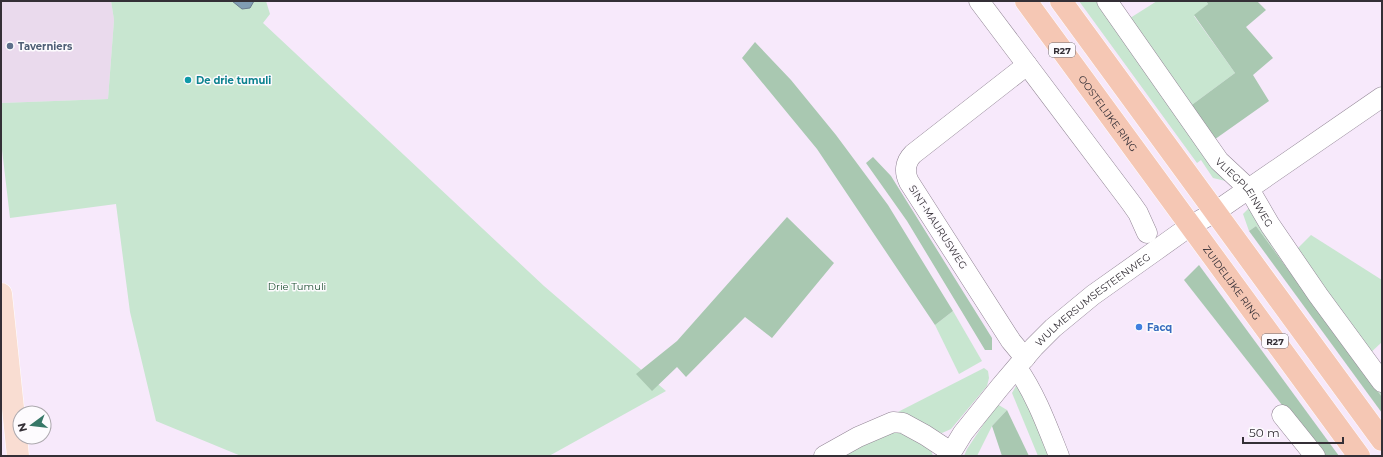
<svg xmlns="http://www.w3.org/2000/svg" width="1383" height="457" font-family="Montserrat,sans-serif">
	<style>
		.commercial { fill: #eadaed }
		.green { fill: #c8e6d0 }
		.forest { fill: #a9c8b1 }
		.water { fill: #809cb3; stroke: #697b8e }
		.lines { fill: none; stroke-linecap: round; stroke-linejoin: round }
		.minor-casing { stroke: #928595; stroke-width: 21 }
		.major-casing { stroke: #fff; stroke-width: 23 }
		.highway-casing { stroke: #fff; stroke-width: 23 }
		.minor { stroke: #fff; stroke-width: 20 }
		.major { stroke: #f9ddd2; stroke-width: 22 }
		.highway { stroke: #f5c7b4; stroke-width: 22 }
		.service-dot { fill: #5c6f8a; stroke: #fdfbfe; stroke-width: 1.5 }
		.culture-dot { fill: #0f9aa8; stroke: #fdfbfe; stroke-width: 1.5 }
		.shop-dot { fill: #3f7fe0; stroke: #fdfbfe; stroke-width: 1.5 }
		.labels { text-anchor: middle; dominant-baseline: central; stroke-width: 3; stroke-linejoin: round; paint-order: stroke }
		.shield { fill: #fdfbfe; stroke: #706c72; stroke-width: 1 }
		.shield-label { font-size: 9px; font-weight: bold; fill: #342f36 }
		.service-label { font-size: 10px; font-weight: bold; fill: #4e5e75; stroke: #fdfbfe; text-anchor: start }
		.culture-label { font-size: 10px; font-weight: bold; fill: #0d838f; stroke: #fdfbfe; text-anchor: start }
		.street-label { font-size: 10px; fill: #342f36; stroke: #fdfbfe }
		.park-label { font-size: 10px; fill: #1d5031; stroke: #fdfbfe }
		.shop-label { font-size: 10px; font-weight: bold; fill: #366cbe; stroke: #fdfbfe; text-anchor: start }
	</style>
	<rect width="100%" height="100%" fill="#f7e9fb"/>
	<polygon class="commercial" points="1,1 111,1 114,20 108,99 1,103"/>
	<g class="green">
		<polygon points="111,1 266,1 270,14 263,23 544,286 666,391 549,456 241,456 156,421 130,312 116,204 10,218 1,141 1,103 108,99 114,20"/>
		<polygon points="1079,1 1101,1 1234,183 1213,178 1201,160 1197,163"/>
		<polygon points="1157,1 1206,1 1208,4 1194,16 1235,73 1189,107 1127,20"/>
		<polygon points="1251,206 1382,387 1382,397 1256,226 1249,231 1243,214"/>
		<polygon points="1311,235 1382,280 1382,342 1368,355 1296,250"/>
		<polygon points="953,311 982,361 959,374 935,325"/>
		<polygon points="984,368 988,371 989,378 987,386 951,429 942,433 890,416"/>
		<polygon points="1017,384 1027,400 1051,456 1038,456 1012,393"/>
		<polygon points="997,404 1007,410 992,426 977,456 964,456 967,449"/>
		<polygon points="899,429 930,447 933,456 848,456 847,452"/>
	</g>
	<g class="forest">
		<polygon points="1206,1 1257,1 1266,10 1246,27 1273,58 1253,75 1269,101 1211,142 1189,107 1235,73 1194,15 1208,4"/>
		<polygon points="755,42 791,80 836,135 888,205 953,311 935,325 817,149 742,58"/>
		<polygon points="873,157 891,176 992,338 992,350 985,350 907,221 866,163"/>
		<polygon points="787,217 834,263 772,338 745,317 686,377 677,367 652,391 636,374 677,341"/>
		<polygon points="1256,226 1382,397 1382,413 1249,231"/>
		<polygon points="1199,265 1339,456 1322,456 1184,280"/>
		<polygon points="1007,410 1029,456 1002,456 992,426"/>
	</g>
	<polygon class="water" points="232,1 254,1 250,8 242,9"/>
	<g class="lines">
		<g class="minor-casing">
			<g id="minor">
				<polyline points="979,1 1131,203 1138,213 1147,233"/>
				<path id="s1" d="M1107,1L1219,161L1249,189L1270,225L1318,295L1382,382"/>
				<path d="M1025,358L1011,341L909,182C904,172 905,162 913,154L1027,65"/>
				<path d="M1017,368C1036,395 1047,426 1059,456"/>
				<polyline points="1282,415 1315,456"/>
				<polyline points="824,456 858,437 893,422 903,423 925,435 951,452"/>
				<path id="s2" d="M949,456L963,433L1000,387L1034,347L1053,328L1093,295L1155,251L1190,226L1215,212L1382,97"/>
			</g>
		</g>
		<g class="major-casing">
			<polyline id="major" points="1,294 18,456"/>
		</g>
		<g class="highway-casing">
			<g id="highway">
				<path id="s3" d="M1026,1L1359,456"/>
				<polyline points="1061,1 1382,440"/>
			</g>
		</g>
		<use href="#minor" class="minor"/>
		<use href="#major" class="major"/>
		<use href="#highway" class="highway"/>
	</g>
	<circle class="service-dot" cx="10" cy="46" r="4"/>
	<circle class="culture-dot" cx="188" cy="80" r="4"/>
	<circle class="shop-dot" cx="1139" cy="327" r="4"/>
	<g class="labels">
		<g class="shield">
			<rect x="1049" y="43" width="26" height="14" rx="3"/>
			<rect x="1262" y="334" width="26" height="14" rx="3"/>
		</g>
		<g class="shield-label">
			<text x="1062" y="50">R27</text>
			<text x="1275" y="341">R27</text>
		</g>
		<g class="service-label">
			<text x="18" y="46">Taverniers</text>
		</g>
		<g class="culture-label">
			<text x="196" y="80">De drie tumuli</text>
		</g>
		<g class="street-label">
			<text stroke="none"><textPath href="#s3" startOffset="139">OOSTELIJKE RING</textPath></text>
			<text stroke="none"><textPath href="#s1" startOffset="236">VLIEGPLEINWEG</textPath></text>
			<text transform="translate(938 227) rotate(57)">SINT-MAURUSWEG</text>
			<text stroke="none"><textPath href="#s3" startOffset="349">ZUIDELIJKE RING</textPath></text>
			<text stroke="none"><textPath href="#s2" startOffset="214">WULMERSUMSESTEENWEG</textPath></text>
		</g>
		<g class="park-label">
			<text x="297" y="286">Drie Tumuli</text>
		</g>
		<g class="shop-label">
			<text x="1147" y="327">Facq</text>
		</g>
	</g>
	<rect width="1383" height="457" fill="none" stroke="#342f36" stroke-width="4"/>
	<g transform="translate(32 425) rotate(255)"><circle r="19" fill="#fdfbfe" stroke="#ada9ae"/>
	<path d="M0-3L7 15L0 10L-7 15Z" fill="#377868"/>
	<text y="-6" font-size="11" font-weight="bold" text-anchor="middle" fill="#342f36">N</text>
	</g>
	<path d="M1243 437v6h100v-6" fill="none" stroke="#342f36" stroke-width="2"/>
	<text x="1249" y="437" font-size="12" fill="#342f36" stroke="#fdfbfe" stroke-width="3" paint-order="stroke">50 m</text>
</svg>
